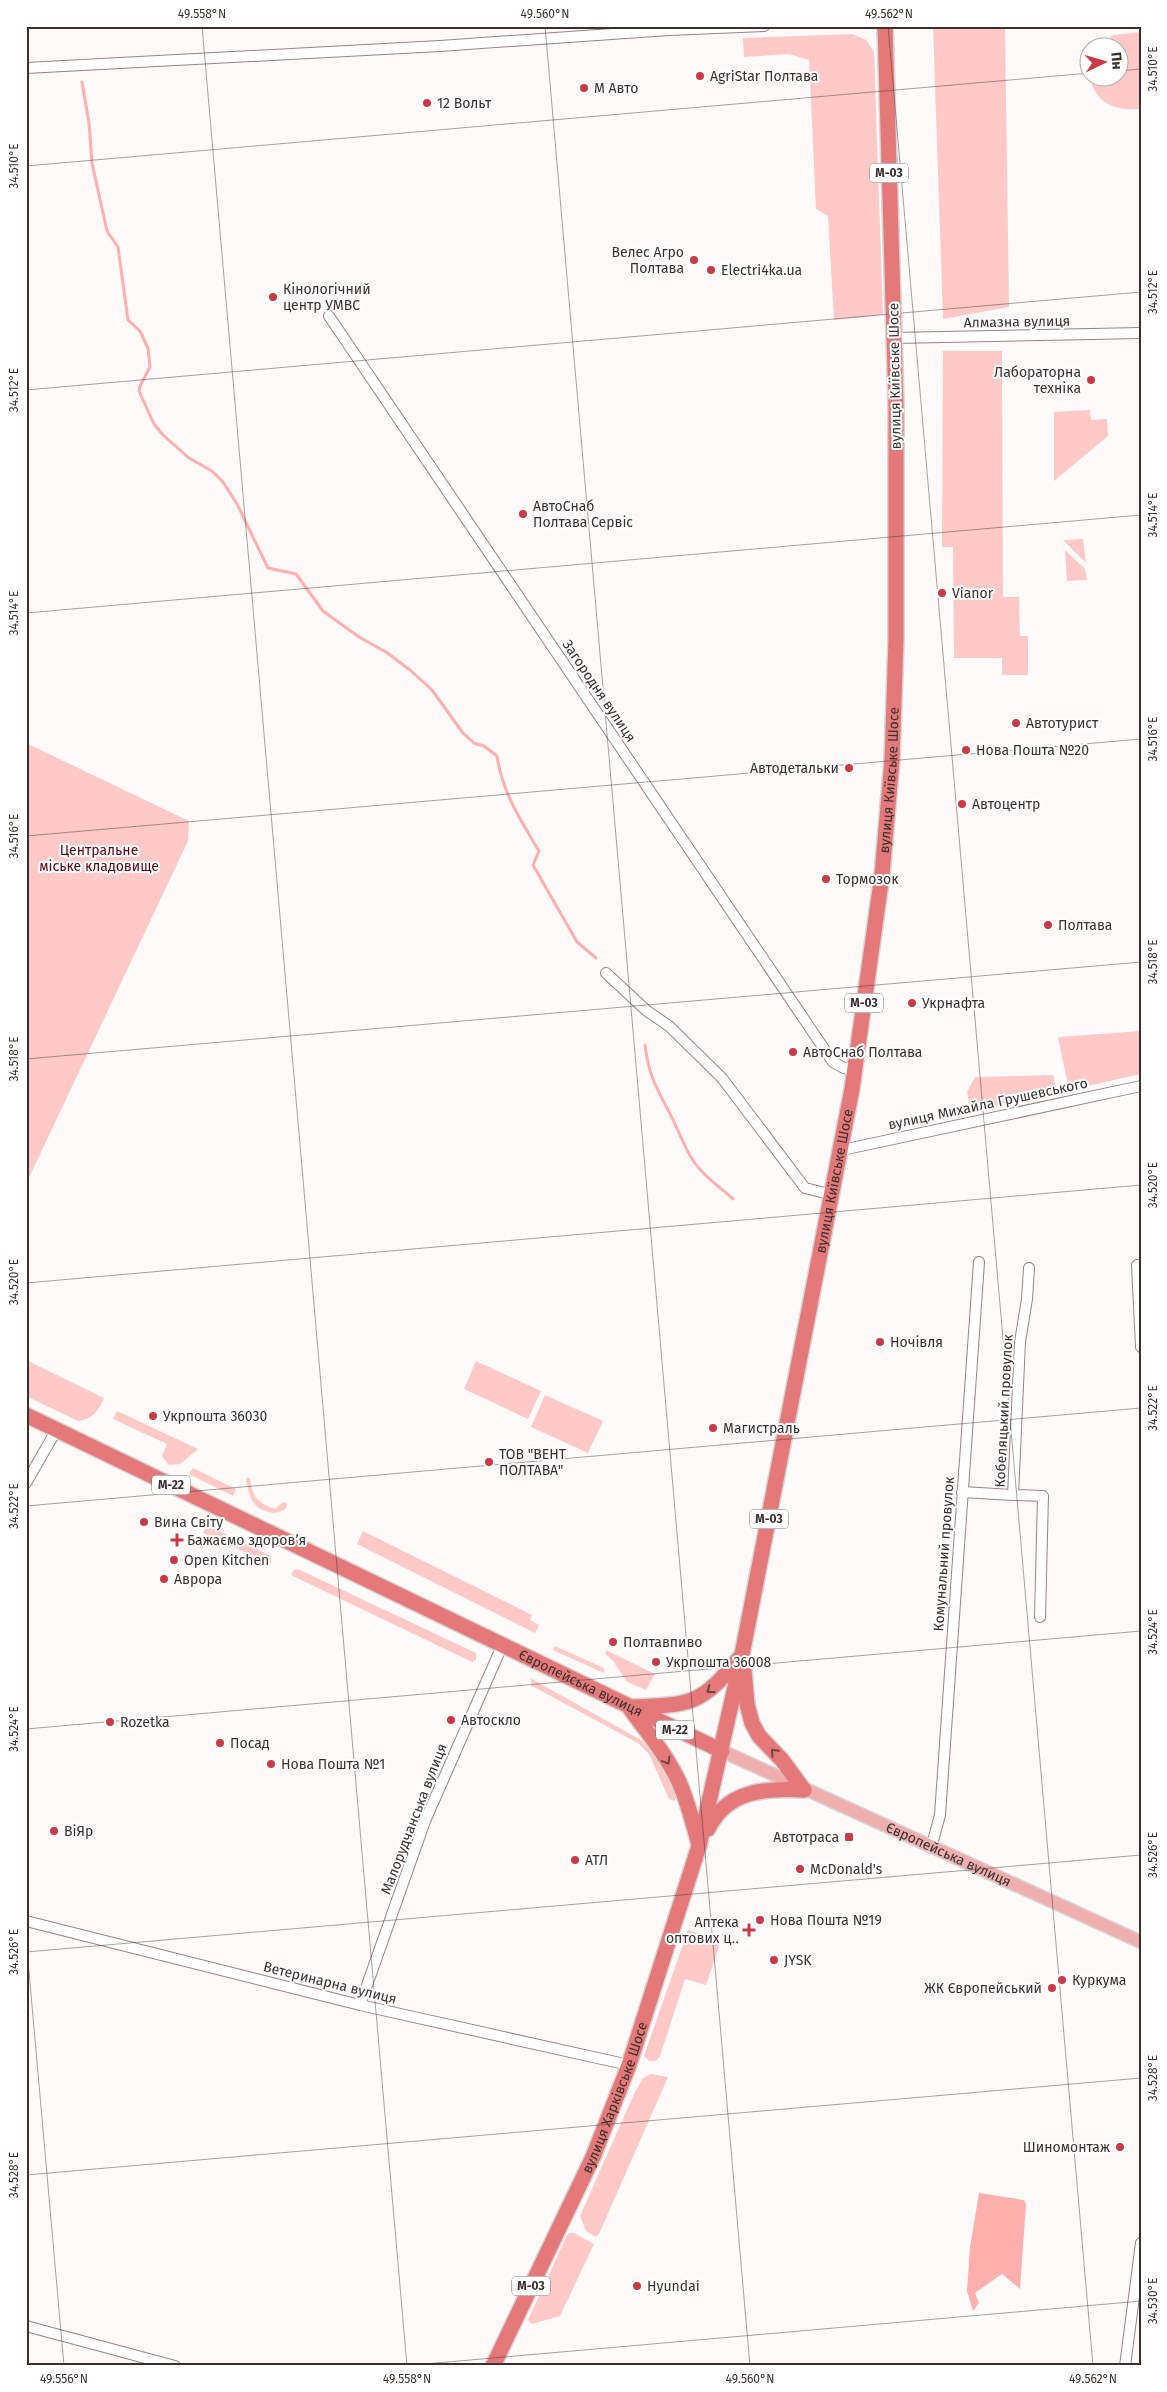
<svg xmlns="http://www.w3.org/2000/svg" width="1167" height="2392" font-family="'Fira Sans',sans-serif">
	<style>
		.green { fill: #fec9c7 }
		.water { fill: #ffafae }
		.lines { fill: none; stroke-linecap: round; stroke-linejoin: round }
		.stream { stroke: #ffafae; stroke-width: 3 }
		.minor-casing { stroke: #988383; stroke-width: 12 }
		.major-casing { stroke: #d7d6d5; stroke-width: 15 }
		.highway-casing { stroke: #d7d6d5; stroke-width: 18 }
		.minor { stroke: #fff; stroke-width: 10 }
		.major { stroke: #efafaf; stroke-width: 12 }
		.highway { stroke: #e5797a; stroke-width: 15 }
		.oneway { stroke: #6d4646 }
		.ticks { fill: none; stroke: #39302f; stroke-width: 1; stroke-opacity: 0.45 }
		.poi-dot { fill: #c93946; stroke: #fff; stroke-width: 2 }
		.labels { text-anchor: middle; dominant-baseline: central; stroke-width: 4; stroke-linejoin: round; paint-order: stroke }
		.shield { fill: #fff; stroke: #746e6d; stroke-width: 1 }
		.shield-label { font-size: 12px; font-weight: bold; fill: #39302f }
		.poi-label { font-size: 14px; fill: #39302f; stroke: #fff; text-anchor: start }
		.street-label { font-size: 14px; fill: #39302f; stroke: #fff }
		.park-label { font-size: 14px; fill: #600013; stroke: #fff }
		.neatline { fill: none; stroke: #39302f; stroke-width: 2 }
		.ticks-label { font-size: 12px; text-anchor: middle; fill: #39302f }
	</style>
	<rect width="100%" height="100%" fill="#fffafa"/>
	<g class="green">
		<polygon points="933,26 1005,26 1009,307 943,319"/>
		<path d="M1141,32V109C1116,111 1096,104 1090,78H1120V48L1098,47L1113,35Z"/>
		<polygon points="852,34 866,40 874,52 883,315 834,320 828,216 816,209 809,60 789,54 744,57 743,38"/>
		<polygon points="943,351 1002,351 1003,597 1019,597 1020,636 1028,636 1028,675 1002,675 1002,658 954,658 953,547 942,547"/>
		<polygon points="1090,410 1091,420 1107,419 1108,436 1054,481 1054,412"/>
		<polygon points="1083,539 1086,563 1063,540"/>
		<polygon points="1065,550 1085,569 1087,580 1067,581"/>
		<polygon points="26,743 189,821 188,841 26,1184"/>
		<polygon points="1141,1031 1141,1074 1069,1090 1058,1037"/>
		<polygon points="1053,1075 1057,1092 971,1111 967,1092 975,1077"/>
		<path d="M26,1360L104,1398C99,1410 93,1419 78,1421L26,1396Z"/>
		<polygon points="476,1361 541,1391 528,1419 464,1389"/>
		<polygon points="545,1395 603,1421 588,1453 531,1427"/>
		<polygon points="117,1411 198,1449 180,1464 169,1465 162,1456 167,1444 113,1419"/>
		<polygon points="193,1468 236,1489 233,1496 189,1474"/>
		<path d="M246,1478H250C252,1497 257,1502 275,1509L283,1502L288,1504L284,1510L275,1513C252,1510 249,1498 246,1478Z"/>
		<polygon points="207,1525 271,1556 271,1564 203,1533"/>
		<polygon points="363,1531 532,1615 530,1620 539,1625 535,1633 357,1544"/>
		<polygon points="298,1569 476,1653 476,1660 472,1662 291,1575 294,1570"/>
		<polygon points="555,1646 604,1668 604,1673 553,1650"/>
		<polygon points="606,1650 655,1674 646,1690 627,1682 613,1661 605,1653"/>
		<path d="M530,1678L641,1740C658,1756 668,1775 678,1796L674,1801L669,1799L649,1754L638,1743L532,1686Z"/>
		<polygon points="688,1930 721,1940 706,1985 685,1979 660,2056 656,2061 649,2061 644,2056"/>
		<polygon points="651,2074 668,2077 599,2234 596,2237 586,2231 580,2216 634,2094 643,2078"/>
		<polygon points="570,2233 574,2233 594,2244 560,2316 532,2324 528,2320 567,2235"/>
	</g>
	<polygon class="water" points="979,2193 1024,2200 1026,2204 1020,2289 1002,2274 975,2293 979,2303 973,2311 967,2291 970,2247"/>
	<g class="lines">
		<g class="stream">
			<path d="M82,82L89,123L92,163L107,231L118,247L128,320L140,331L148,348L150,367L140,386L139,391L154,424L163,435L189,458L212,471L223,482L237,504L268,568L296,574L323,611L359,637L386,652L410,670L432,690L463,733L474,743L484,746L497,756C502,792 521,821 539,851L533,865L577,942L596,958"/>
			<path d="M645,1045C649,1081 661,1094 675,1124C681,1137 686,1150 694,1162C704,1177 720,1187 733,1199"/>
		</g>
		<g class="minor-casing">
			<g id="minor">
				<polyline points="26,68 440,46 669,30 764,26"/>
				<polyline points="329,316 833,1062 844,1068 855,1070"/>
				<polyline points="894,338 1141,333"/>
				<polyline points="606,973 647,1011 669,1026 722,1078 805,1188 833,1195"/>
				<polyline points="842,1150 1141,1086"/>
				<polyline points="1137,1265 1141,1347"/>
				<polyline points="1029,1268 1027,1299 1020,1342 1013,1495 1043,1496 1040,1617"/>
				<polyline points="26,1483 57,1429"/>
				<polyline points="962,1492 1013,1495"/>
				<polyline points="931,1848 940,1815 979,1262"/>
				<polyline points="26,1921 360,2005 629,2065"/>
				<polyline points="360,2005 425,1821 502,1646"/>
				<polyline points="26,2326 175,2366"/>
				<polyline points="1125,2366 1141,2243"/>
			</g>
		</g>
		<g class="major-casing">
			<g id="major">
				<path id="s1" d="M722,1751L1141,1942"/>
			</g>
		</g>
		<g class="highway-casing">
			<g id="highway">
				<path id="s2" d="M26,1415L722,1751"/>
				<polyline points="744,1670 747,1704 752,1723 759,1736 782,1760 804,1790"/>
				<path d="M631,1707C692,1705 701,1705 741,1656"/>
				<path d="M631,1710C648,1733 667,1756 679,1782C688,1802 693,1823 699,1845"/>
				<path d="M708,1829C727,1790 765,1788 804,1790"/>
				<path id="s3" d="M493,2366L593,2157L629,2065L699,1846L740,1665L852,1089L882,875L892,760L896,639V405L885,26"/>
			</g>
		</g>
		<use href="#minor" class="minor"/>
		<use href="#major" class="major"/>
		<use href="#highway" class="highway"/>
	</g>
	<defs><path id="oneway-chevron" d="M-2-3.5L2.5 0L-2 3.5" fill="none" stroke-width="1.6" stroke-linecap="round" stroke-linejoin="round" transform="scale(1.25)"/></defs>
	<g class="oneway">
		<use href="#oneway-chevron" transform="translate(710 1690) rotate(143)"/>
		<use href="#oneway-chevron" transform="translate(774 1752) rotate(-133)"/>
		<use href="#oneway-chevron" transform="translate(667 1761) rotate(59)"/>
	</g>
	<path class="ticks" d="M202,26L407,2366M545,26L750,2366M888,26L1093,2366M1120,71L1141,69M26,166L1090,73M26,390L1141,292M26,613L1141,515M26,836L1141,739M26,1059L1141,962M26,1283L1141,1185M26,1506L1141,1408M26,1729L1141,1631M26,1938L64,2366M26,1952L1141,1855M26,2175L1141,2078M402,2366L1141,2301"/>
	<g class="poi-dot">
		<circle cx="700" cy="76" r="5"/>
		<circle cx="584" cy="88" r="5"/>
		<circle cx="427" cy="103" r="5"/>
		<circle cx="694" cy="260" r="5"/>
		<circle cx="711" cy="270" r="5"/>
		<circle cx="273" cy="297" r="5"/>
		<circle cx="1091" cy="380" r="5"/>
		<circle cx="523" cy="514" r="5"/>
		<circle cx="942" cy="593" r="5"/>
		<circle cx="1016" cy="723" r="5"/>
		<circle cx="966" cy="750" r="5"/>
		<circle cx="849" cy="768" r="5"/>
		<circle cx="962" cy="804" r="5"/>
		<circle cx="826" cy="879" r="5"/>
		<circle cx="1048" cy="925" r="5"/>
		<circle cx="912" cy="1003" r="5"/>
		<circle cx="793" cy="1052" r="5"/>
		<circle cx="880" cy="1342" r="5"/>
		<circle cx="153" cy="1416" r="5"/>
		<circle cx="713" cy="1428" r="5"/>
		<circle cx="489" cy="1462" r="5"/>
		<circle cx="144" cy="1522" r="5"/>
		<path d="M174.5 1532.5h5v5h5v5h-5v5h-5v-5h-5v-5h5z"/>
		<circle cx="174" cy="1560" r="5"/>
		<circle cx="164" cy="1579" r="5"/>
		<circle cx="613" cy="1642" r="5"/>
		<circle cx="656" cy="1662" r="5"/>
		<circle cx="451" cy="1720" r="5"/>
		<circle cx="110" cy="1722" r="5"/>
		<circle cx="220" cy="1743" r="5"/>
		<circle cx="271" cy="1764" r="5"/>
		<circle cx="54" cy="1831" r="5"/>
		<rect x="844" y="1832" width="10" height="10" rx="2.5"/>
		<circle cx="575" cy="1860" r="5"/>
		<circle cx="800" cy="1869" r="5"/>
		<circle cx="760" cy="1920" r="5"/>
		<path d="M746.5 1922.5h5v5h5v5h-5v5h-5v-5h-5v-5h5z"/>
		<circle cx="774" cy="1960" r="5"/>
		<circle cx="1062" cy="1980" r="5"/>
		<circle cx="1052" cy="1988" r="5"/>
		<circle cx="1120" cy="2147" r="5"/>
		<circle cx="637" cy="2286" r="5"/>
	</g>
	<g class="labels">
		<g class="shield">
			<rect x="870" y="163.5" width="38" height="19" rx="4"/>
			<rect x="845" y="993.5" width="38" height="19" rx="4"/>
			<rect x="152" y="1475.5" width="38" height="19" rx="4"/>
			<rect x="750" y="1509.5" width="38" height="19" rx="4"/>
			<rect x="656" y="1720.5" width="38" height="19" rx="4"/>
			<rect x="512" y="2276.5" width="38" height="19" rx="4"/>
		</g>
		<g class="shield-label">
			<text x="889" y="173">М-03</text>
			<text x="864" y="1003">М-03</text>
			<text x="171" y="1485">М-22</text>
			<text x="769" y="1519">М-03</text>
			<text x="675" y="1730">М-22</text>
			<text x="531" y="2286">М-03</text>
		</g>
		<g class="poi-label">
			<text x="710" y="76">AgriStar Полтава</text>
			<text x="594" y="88">М Авто</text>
			<text x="437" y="103">12 Вольт</text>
			<text x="684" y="252" text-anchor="end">Велес Агро<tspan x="684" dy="16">Полтава</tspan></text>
			<text x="721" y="270">Electri4ka.ua</text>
			<text x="283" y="289">Кінологічний<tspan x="283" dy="16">центр УМВС</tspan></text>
			<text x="1081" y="372" text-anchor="end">Лабораторна<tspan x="1081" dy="16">техніка</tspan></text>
			<text x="533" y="506">АвтоСнаб<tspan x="533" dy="16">Полтава Сервіс</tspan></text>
			<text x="952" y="593">Vianor</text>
			<text x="1026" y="723">Автотурист</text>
			<text x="976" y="750">Нова Пошта №20</text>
			<text x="839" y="768" text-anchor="end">Автодетальки</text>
			<text x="972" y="804">Автоцентр</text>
			<text x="836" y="879">Тормозок</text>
			<text x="1058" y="925">Полтава</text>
			<text x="922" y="1003">Укрнафта</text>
			<text x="803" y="1052">АвтоСнаб Полтава</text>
			<text x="890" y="1342">Ночівля</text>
			<text x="163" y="1416">Укрпошта 36030</text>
			<text x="723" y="1428">Магистраль</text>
			<text x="499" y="1454">ТОВ "ВЕНТ<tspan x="499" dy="16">ПОЛТАВА"</tspan></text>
			<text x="154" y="1522">Вина Світу</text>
			<text x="187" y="1540">Бажаємо здоровʼя</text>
			<text x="184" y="1560">Open Kitchen</text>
			<text x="174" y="1579">Аврора</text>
			<text x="623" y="1642">Полтавпиво</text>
			<text x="666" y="1662">Укрпошта 36008</text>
			<text x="461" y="1720">Автоскло</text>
			<text x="120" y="1722">Rozetka</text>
			<text x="230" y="1743">Посад</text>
			<text x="281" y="1764">Нова Пошта №1</text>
			<text x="64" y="1831">ВіЯр</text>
			<text x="839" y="1837" text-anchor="end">Автотраса</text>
			<text x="585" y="1860">АТЛ</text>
			<text x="810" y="1869">McDonald's</text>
			<text x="770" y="1920">Нова Пошта №19</text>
			<text x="739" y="1922" text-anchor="end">Аптека<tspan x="739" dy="16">оптових ц‥</tspan></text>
			<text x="784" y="1960">JYSK</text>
			<text x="1072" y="1980">Куркума</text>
			<text x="1042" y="1988" text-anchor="end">ЖК Європейський</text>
			<text x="1110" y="2147" text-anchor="end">Шиномонтаж</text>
			<text x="647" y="2286">Hyundai</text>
		</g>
		<g class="street-label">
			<text transform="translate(1017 322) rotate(-1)">Алмазна вулиця</text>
			<text transform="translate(895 376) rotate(-91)">вулиця Київське Шосе</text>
			<text transform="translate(599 691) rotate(56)">Загородня вулиця</text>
			<text stroke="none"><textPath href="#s3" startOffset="1644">вулиця Київське Шосе</textPath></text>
			<text transform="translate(988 1104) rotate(-12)">вулиця Михайла Грушевського</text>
			<text stroke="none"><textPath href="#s3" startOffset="1239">вулиця Київське Шосе</textPath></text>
			<text transform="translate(1004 1411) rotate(-87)">Кобеляцький провулок</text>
			<text transform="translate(944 1554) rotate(-86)">Комунальний провулок</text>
			<text stroke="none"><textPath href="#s2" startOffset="616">Європейська вулиця</textPath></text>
			<text transform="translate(414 1819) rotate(-69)">Малорудчанська вулиця</text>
			<text stroke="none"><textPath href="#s1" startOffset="249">Європейська вулиця</textPath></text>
			<text transform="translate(330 1983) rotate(14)">Ветеринарна вулиця</text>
			<text stroke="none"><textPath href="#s3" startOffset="295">вулиця Харківське Шосе</textPath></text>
		</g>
		<g class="park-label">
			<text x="99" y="850">Центральне<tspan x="99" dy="16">міське кладовище</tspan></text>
		</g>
	</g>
	<rect width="1167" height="2392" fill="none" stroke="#ffffff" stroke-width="55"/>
	<g transform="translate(1104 62) rotate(85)"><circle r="24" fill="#ffffff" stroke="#b0acac"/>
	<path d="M0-4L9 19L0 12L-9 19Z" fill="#c93946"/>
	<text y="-8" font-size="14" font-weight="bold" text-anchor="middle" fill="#39302f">Пн</text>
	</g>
	<rect x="28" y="28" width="1112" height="2336" class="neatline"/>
	<g class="ticks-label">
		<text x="202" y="18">49.558°N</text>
		<text x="545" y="18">49.560°N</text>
		<text x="889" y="18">49.562°N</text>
		<text transform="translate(1153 69) rotate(-90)" y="4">34.510°E</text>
		<text transform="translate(14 166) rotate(-90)" y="4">34.510°E</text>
		<text transform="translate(1153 292) rotate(-90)" y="4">34.512°E</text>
		<text transform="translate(14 390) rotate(-90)" y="4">34.512°E</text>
		<text transform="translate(1153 515) rotate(-90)" y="4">34.514°E</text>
		<text transform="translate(14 613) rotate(-90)" y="4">34.514°E</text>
		<text transform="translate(1153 739) rotate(-90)" y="4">34.516°E</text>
		<text transform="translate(14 836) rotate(-90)" y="4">34.516°E</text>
		<text transform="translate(1153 962) rotate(-90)" y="4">34.518°E</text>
		<text transform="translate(14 1059) rotate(-90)" y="4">34.518°E</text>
		<text transform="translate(1153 1185) rotate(-90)" y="4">34.520°E</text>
		<text transform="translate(14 1282) rotate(-90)" y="4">34.520°E</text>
		<text transform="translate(1153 1408) rotate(-90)" y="4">34.522°E</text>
		<text transform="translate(14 1506) rotate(-90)" y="4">34.522°E</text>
		<text transform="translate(1153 1632) rotate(-90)" y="4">34.524°E</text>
		<text transform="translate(14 1729) rotate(-90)" y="4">34.524°E</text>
		<text transform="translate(1153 1855) rotate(-90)" y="4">34.526°E</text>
		<text transform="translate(14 1952) rotate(-90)" y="4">34.526°E</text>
		<text transform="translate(1153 2078) rotate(-90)" y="4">34.528°E</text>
		<text transform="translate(14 2175) rotate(-90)" y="4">34.528°E</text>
		<text transform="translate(1153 2301) rotate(-90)" y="4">34.530°E</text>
		<text x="64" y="2383">49.556°N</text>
		<text x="407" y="2383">49.558°N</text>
		<text x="750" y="2383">49.560°N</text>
		<text x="1093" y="2383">49.562°N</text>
	</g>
</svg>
